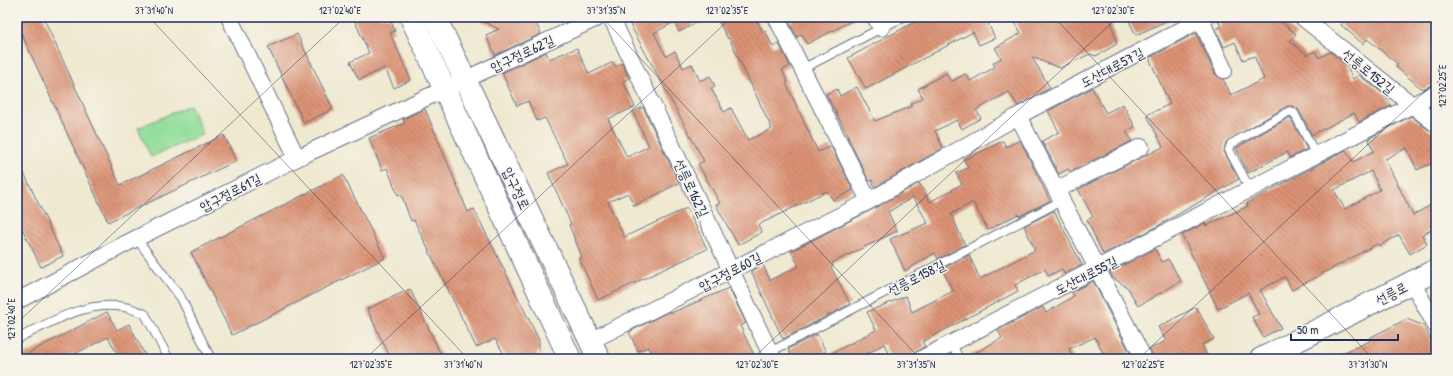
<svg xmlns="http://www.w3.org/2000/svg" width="1453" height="376" font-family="'Patrick Hand','Poor Story',sans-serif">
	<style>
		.park { fill: #93de9a; stroke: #57867c }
		.building { fill: url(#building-back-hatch); fill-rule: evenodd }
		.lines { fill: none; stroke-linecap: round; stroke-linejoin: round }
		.service-casing { stroke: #657086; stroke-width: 10 }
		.minor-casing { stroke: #657086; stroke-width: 18 }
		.secondary-casing { stroke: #657086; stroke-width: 24 }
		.service { stroke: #fff; stroke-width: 8 }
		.minor { stroke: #fff; stroke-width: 16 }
		.secondary { stroke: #fff; stroke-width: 22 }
		.ticks { fill: none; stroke: #1b2f5e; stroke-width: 1; stroke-opacity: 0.45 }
		.labels { text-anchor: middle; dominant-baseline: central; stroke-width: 3; stroke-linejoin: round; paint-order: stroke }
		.street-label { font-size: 14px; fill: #1b2f5e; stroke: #f7f3e8 }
		.neatline { fill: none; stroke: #1b2f5e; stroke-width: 1.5 }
		.ticks-label { font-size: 10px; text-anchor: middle; fill: #1b2f5e }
	</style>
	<defs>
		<pattern id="building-back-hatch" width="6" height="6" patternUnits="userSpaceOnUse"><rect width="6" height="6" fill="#dc9375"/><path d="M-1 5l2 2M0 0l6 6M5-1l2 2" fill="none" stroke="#b27863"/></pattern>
	</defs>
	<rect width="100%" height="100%" fill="#f7f3e8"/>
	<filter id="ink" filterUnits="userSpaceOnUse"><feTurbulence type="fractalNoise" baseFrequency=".025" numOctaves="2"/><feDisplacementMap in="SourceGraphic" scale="8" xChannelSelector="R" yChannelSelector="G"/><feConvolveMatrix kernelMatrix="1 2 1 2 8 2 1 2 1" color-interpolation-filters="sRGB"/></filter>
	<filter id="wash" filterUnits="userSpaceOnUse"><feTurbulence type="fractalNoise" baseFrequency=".012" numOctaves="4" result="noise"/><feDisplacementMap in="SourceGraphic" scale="16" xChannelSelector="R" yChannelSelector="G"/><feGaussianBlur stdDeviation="0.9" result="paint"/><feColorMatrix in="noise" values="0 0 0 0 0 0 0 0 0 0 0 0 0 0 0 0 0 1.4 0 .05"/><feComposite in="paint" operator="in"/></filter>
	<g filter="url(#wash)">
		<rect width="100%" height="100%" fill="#efe9d0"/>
		<polygon class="park" points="190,105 203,134 151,157 138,128"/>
		<g id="blocks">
			<g class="building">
				<polygon points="17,17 43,17 120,185 224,135 236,161 108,222 17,24"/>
				<polygon points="353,17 389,17 395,31 390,33 411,80 394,88 385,68 359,80 350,62 369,53"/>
				<polygon points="473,17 533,17 541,34 495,55 486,35 499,29"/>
				<polygon points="626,17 707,17 679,32 674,22 654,33 666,56 675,51 683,68 692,64 700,81 710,76 715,86 711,88 724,112 731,108 748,140 772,129 729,38 728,39 716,17 755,17 763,32 765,31 773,47 779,44 790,66 782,70 788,82 786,83 818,152 831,146 853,190 833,200 827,191 758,225 762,232 738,245 716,205 720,203 698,164 704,161"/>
				<polygon points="799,17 859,17 807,44 802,34 797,37 789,22"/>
				<polygon points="924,17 985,17 995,38 979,45 973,32 866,89 848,58"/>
				<polygon points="1012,17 1110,17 1117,44 1096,56 1090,54 1060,68 1032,57 1050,88 1018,106 1009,92 976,110 981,118 962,129 957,120 935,131 943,148 875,187 872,180 869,181 848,138 849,137 826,94 837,89 840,96 857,87 875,121 912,106 911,103 923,98 918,89 946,73 951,82 965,74 970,81 995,67 993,63 1001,58 995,48 1021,33"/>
				<polygon points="1127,17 1175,17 1136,35"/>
				<polygon points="1217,17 1276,17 1296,34 1290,41 1307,55 1315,51 1319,58 1330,52 1345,64 1353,79 1359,75 1363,78 1385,95 1391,106 1359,122 1354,113 1312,135 1299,110 1292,106 1287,106 1226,142 1224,152 1239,179 1149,231 1103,254 1087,220 1093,217 1078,189 1163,147 1147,115 1170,104 1149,58 1196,33 1215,74 1223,79 1231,95 1264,79 1254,56 1243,60 1235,42 1224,47 1216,29 1221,27"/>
				<polygon points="1347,17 1426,17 1436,25 1436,84 1422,89 1396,67 1398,64 1367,39 1363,44 1341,25"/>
				<polygon points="297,34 333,109 304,123 268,47"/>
				<polygon points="577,48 589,74 613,62 615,67 622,63 629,78 623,81 635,107 608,119 627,157 649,146 633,112 643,107 679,183 634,206 628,193 608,202 624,237 687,208 707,249 598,300 579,258 582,257 569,225 571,224 548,173 568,164 545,118 537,121 528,101 517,106 502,73 546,52 549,59"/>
				<polygon points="1092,88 1106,113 1123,104 1135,127 1126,131 1132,141 1070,172 1068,169 1059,174 1042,141 1059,132 1048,111"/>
				<polygon points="425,109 468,212 474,209 539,340 539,351 534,359 507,359 495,339 476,347 414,220 411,221 401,194 398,195 387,168 382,170 369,138 405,123 403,119"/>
				<path d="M1411,116L1430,131L1436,133V161L1417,170L1407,148L1385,159L1413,215L1436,202V227L1422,235L1427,244L1410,254L1399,235L1379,246L1377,244L1292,290L1285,277L1260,290L1281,328L1263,337L1252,317L1259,314L1248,293L1218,309L1182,235L1205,223L1206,226L1248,206L1247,203L1346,150L1353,162L1374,151L1368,139ZM1371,171L1380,190L1345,209L1334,190Z"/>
				<polygon points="1290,117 1307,149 1290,158 1287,152 1248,173 1236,148"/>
				<polygon points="1020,140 1050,201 1019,216 1018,214 988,230 973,202 951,214 965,245 938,259 935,253 905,271 890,239 928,223 913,197 888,212 897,231 832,263 833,266 831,267 850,304 783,339 751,271 763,265 770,280 799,266 791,251 873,209 919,183 930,202 962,184 956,173 968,168 964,160 1003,141 1006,147"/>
				<polygon points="17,158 63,256 41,267 17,218"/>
				<polygon points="343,175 385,258 232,335 191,252"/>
				<polygon points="1054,211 1082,265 1064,274 1062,269 1048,276 1045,269 1015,285 1018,291 922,342 925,346 913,354 912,359 891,359 884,344 865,355 867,359 821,359 876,330 867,312 906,296 912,312 953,291 942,269 969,255 980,279 1035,250 1024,226"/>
				<polygon points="1155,249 1162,262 1168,259 1181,281 1138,306 1128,288 1113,278 1110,272"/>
				<polygon points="1093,281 1133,359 1106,359 1095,337 1069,349 1074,359 964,359 1002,338 998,330 1043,307 1046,313 1074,296 1072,292"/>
				<polygon points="729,288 746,323 740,326 756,359 654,359 649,347 638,351 629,332 670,311 671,313"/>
				<polygon points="410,289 443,359 391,359 367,309"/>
				<polygon points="1196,307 1214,339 1202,345 1209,359 1153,359 1150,349 1166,341 1158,327"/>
				<polygon points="107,312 117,330 129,324 147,359 120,359 108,337 65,359 17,359"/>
				<polygon points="1407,319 1424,326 1436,350 1436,359 1329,359 1370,341 1369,338"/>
				<polygon points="817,334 826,352 813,359 792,359 788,349"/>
			</g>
		</g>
	</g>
	<g filter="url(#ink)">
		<use href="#blocks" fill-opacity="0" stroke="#657086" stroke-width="1"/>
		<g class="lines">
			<g class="service-casing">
				<g id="service">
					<polyline points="802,69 903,17"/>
					<polyline points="1250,189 1229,150 1231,144 1290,111 1294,113 1316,155"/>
					<polyline points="137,239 181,298 211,359"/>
					<path d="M17,339C49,323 86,300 124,307C131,308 138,311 145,314L169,359"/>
					<polyline points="952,344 959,359"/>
					<polyline points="770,352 1061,201"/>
				</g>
			</g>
			<g class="minor-casing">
				<g id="minor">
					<polyline points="229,17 297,158"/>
					<polyline points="611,17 773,359"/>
					<polyline points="776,17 869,201"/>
					<polyline points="875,17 881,28"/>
					<polyline points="1302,17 1436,124"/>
					<polyline points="1201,20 1224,70"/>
					<polyline points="1018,116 1144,359"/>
					<polyline points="1056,190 1141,147"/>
					<polyline points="1412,282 1436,326"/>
					<polyline points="17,301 127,243 297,158 599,17"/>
					<polyline points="590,341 869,201 1018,116 1206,17"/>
					<polyline points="1288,345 1295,359"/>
					<polyline points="921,359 1436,93"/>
				</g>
			</g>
			<g class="secondary-casing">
				<g id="secondary">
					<polyline points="411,17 570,359"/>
					<polyline points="435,17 599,359"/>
					<polyline points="1261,359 1436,270"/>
				</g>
			</g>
			<use href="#service" class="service"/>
			<use href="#minor" class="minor"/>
			<use href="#secondary" class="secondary"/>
		</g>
	</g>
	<path class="ticks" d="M149,17L468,359M602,17L920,359M1054,17L1373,359M17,323L345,17M365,359L732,17M752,359L1118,17M1138,359L1436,81"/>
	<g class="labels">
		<g class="street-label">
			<text transform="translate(522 53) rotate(-25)">압구정로62길</text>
			<text transform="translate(1112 67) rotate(-28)">도산대로57길</text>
			<text transform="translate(1369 71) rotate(39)">선릉로152길</text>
			<text transform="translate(517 188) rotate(65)">압구정로</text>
			<text transform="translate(692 188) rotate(65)">선릉로162길</text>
			<text transform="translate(230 192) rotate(-27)">압구정로61길</text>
			<text transform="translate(730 271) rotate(-27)">압구정로60길</text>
			<text transform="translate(1086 275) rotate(-27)">도산대로55길</text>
			<text transform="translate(916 277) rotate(-27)">선릉로158길</text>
			<text transform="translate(1391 293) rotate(-27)">선릉로</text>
		</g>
	</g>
	<rect width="1453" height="376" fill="none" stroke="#f7f3e8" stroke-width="44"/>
	<path d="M1291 334v6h107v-6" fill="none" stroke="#1b2f5e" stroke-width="2"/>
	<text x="1297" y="334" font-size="12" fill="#1b2f5e" stroke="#f7f3e8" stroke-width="3" paint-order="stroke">50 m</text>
	<rect x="22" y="22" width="1409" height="332" class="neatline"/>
	<g class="ticks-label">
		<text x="154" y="14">37°31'40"N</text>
		<text x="340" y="14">127°02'40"E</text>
		<text x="606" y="14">37°31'35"N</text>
		<text x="727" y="14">127°02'35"E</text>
		<text x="1113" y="14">127°02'30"E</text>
		<text transform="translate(1442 86) rotate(-90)" y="4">127°02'25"E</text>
		<text transform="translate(11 319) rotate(-90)" y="4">127°02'40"E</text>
		<text x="371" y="368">127°02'35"E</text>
		<text x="463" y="368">37°31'40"N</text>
		<text x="757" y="368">127°02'30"E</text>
		<text x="916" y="368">37°31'35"N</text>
		<text x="1143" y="368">127°02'25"E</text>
		<text x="1368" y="368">37°31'30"N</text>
	</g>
</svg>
